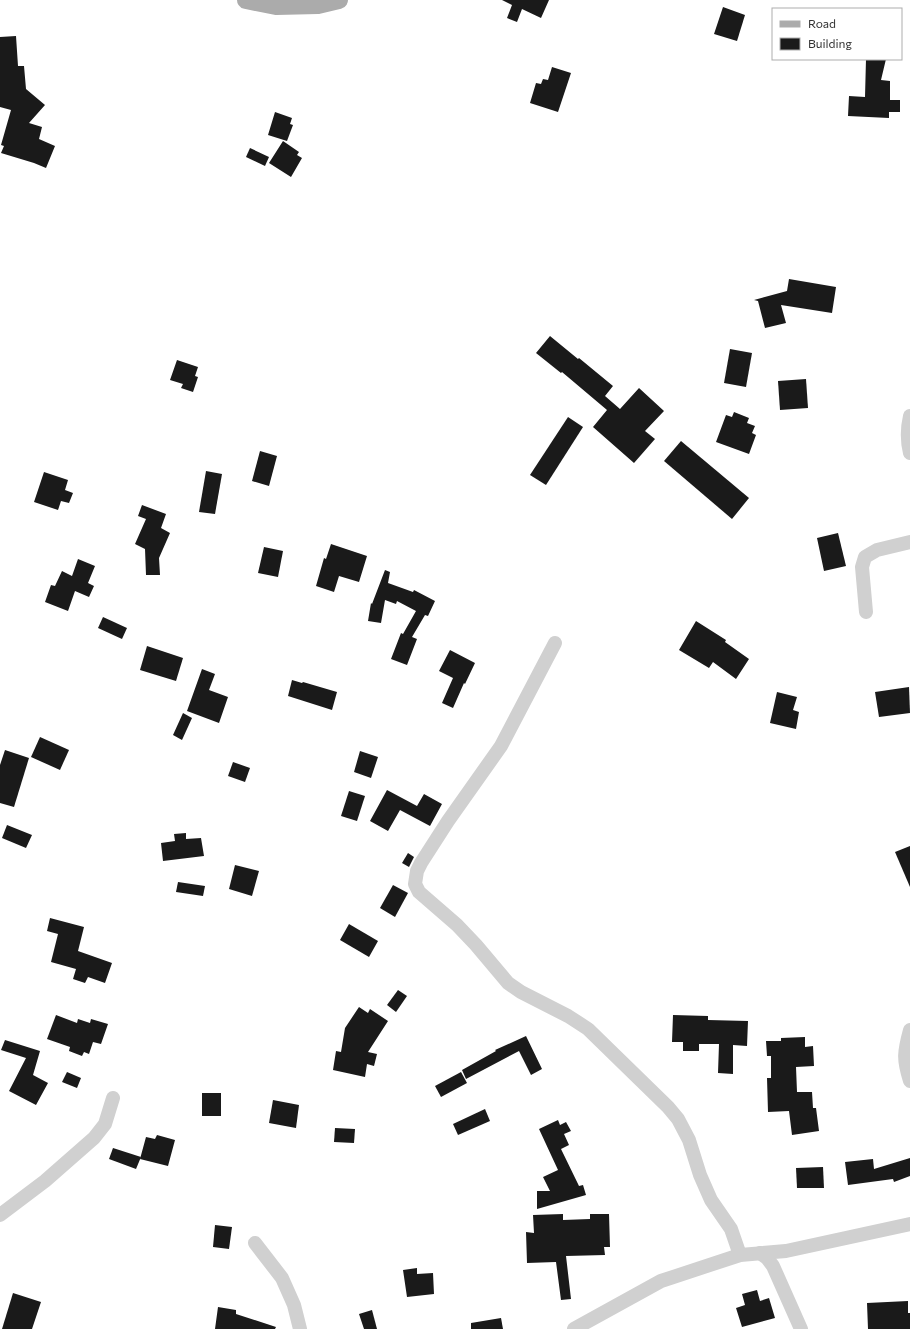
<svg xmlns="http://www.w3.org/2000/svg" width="910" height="1329" font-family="Commissioner,sans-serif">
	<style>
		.building { fill: #1a1a1a }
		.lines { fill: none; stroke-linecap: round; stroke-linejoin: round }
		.minor { stroke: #d0d0d0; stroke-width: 14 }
		.major { stroke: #ababab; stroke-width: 18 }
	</style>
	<rect width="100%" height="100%" fill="#fff"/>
	<g class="building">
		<polygon points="502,0 549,0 541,18 522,9 517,22 507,18 512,5"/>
		<polygon points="723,7 745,15 737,41 714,34"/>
		<polygon points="16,36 18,66 24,66 26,89 45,105 29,123 42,127 39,139 55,146 46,168 34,163 1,153 4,146 1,145 11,110 0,107 0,37"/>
		<polygon points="866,59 886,59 881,80 890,81 890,100 900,100 900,112 889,112 889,118 848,116 849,96 865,97"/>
		<polygon points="552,67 571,73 558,112 530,103 536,83 541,84 543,79 548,80"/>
		<polygon points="275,112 292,118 290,124 293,125 287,141 268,135"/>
		<polygon points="283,141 299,152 297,155 302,158 291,177 269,163"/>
		<polygon points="250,148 269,157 265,166 246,157"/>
		<polygon points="789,279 836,287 832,313 781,305 786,323 765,328 758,301 754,300 787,291"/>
		<polygon points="550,336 578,359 579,358 613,386 605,396 620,409 639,388 664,411 645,431 655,439 634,463 593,427 607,410 562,372 561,373 536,353"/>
		<polygon points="730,349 752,353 746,387 724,383"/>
		<polygon points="177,360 198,367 195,376 198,377 193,392 181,388 183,384 170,380"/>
		<polygon points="806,379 808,408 780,410 778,381"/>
		<polygon points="734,412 749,418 747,423 755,426 752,433 756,435 749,454 716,442 726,415 732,417"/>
		<polygon points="568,417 583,427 546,485 530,475"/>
		<polygon points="681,441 749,498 732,519 664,461"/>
		<polygon points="260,451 277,456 269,486 252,481"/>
		<polygon points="206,471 222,474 215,514 199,512"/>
		<polygon points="44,472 68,480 65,490 73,493 69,503 61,501 58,510 34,502"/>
		<polygon points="142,505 166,514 161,528 170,533 159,558 160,575 146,575 145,549 135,544 146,519 138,516"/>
		<polygon points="838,533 846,566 824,571 817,538"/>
		<polygon points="331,544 367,556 359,582 339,576 334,592 316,586 324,558 326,559"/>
		<polygon points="264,547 283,551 278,577 258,573"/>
		<polygon points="78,559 95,566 88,583 94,586 89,597 75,591 68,611 45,602 51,585 55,586 62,571 72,576"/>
		<polygon points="385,570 390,572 388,583 413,592 414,590 435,601 428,616 425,615 412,637 417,639 407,665 391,659 401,633 403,634 416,611 397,601 396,604 385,600 381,623 368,621 371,603 372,604"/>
		<polygon points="103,617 127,628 122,639 98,628"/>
		<polygon points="696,621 726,640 725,642 749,659 736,679 713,662 709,668 679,650"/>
		<polygon points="147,646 183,658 176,681 140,670"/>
		<polygon points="450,650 475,663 465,684 464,683 453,708 442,703 453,678 439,671"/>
		<polygon points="202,669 215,674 209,690 228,697 219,723 187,711"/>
		<polygon points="292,680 302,683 303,682 337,692 332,710 288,696"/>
		<polygon points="909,687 910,713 879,717 875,692"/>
		<polygon points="777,692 797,697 793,710 799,712 796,729 770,723"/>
		<polygon points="183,713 192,718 182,740 173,735"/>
		<polygon points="40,737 69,750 60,770 31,757"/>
		<polygon points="5,750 29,758 14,807 0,803 0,765"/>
		<polygon points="360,751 378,757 371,778 354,772"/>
		<polygon points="233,762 250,768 245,782 228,776"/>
		<polygon points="387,790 417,806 424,794 442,804 430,826 400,810 388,831 370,821"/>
		<polygon points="349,791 365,796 357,821 341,816"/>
		<polygon points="7,825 32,835 26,848 2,838"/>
		<polygon points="186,833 186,839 201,838 204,856 163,861 161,843 175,841 174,834"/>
		<polygon points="910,846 910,887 895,852"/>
		<polygon points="408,853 414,857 409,867 402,863"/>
		<polygon points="235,865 259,871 252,896 229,889"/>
		<polygon points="178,882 205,886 203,896 176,892"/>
		<polygon points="393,885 408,893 395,917 380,908"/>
		<polygon points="50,918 84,927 78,951 112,963 105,983 88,977 85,983 73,979 76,969 51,962 58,934 47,931"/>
		<polygon points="349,924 378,941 369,957 340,940"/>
		<polygon points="398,990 407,996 396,1012 387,1005"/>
		<polygon points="359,1007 368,1013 370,1009 388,1021 368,1052 377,1054 374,1066 367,1064 365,1077 333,1070 336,1051 341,1052 345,1028"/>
		<polygon points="56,1015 77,1023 78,1019 90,1023 91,1019 108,1024 101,1044 93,1042 89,1054 84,1052 82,1056 69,1051 70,1047 47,1039"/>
		<polygon points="673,1015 708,1016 708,1020 748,1021 747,1046 733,1045 733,1074 718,1073 719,1044 699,1044 699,1051 683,1051 683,1042 672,1042"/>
		<polygon points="526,1036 542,1069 531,1075 519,1051 466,1079 462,1070 496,1051 495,1050"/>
		<polygon points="805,1037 805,1047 813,1046 814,1066 796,1067 797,1092 812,1092 813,1108 816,1108 819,1131 792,1135 789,1111 768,1112 767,1078 771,1078 771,1056 767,1056 766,1041 781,1041 781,1038"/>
		<polygon points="5,1040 40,1051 33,1075 48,1083 36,1105 9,1091 26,1058 1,1050"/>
		<polygon points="67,1072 81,1078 77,1088 62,1082"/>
		<polygon points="461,1072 467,1083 441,1097 435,1086"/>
		<rect x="202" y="1093" width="19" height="23"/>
		<polygon points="273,1100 299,1105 296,1128 269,1123"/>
		<polygon points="485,1109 490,1121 458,1135 453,1124"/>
		<polygon points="558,1120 560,1125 566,1122 571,1131 564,1134 569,1145 561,1149 579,1186 583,1185 586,1195 537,1209 537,1191 550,1191 543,1177 558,1170 539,1129"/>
		<polygon points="335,1128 355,1129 354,1143 334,1142"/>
		<polygon points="157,1135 175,1140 168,1166 140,1159 146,1137 155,1139"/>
		<polygon points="113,1148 141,1157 136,1169 109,1159"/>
		<polygon points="910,1158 910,1176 894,1182 893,1179 848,1185 845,1162 873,1159 874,1169"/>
		<polygon points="823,1167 824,1188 797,1188 796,1168"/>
		<polygon points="563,1214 563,1220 590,1219 590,1214 609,1214 610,1247 604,1247 605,1255 566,1256 571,1299 561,1300 556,1262 527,1263 526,1232 534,1233 533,1215"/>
		<polygon points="215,1225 232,1227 229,1249 213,1247"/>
		<polygon points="417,1268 417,1274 433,1273 434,1294 407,1297 403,1270"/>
		<polygon points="757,1290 760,1301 769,1298 775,1318 742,1327 736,1308 745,1305 742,1294"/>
		<polygon points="13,1293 41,1302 32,1329 2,1329"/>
		<polygon points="908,1301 908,1313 910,1313 910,1329 868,1329 867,1303"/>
		<polygon points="218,1307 236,1310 236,1314 276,1327 275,1329 215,1329"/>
		<polygon points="372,1310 377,1329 364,1329 359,1314"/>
		<polygon points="501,1318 503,1329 471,1329 471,1323"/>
	</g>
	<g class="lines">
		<g class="minor">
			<path d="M910,416C907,429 907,441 910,453"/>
			<polyline points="866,612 862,567 865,557 877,550 910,542"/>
			<polyline points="555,643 501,746 448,821 421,863 417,871 415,884 419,892 457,925 476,945 508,983 521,992 568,1016 588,1029 668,1107 678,1119 689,1140 700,1175 711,1200 731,1229 740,1255"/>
			<path d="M910,1030C904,1052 903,1059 910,1081"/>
			<polyline points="0,1215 45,1181 94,1138 105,1124 113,1098"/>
			<polyline points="255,1243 282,1278 294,1305 300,1329"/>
			<polyline points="760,1253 767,1258 773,1266 801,1329"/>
			<polyline points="574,1329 661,1281 740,1255 786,1251 910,1224"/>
		</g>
		<polyline class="major" points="246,0 276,6 318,5 339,0"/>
	</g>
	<rect x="772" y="8" width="130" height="52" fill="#ffffff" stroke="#adadad"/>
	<rect x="780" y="21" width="20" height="6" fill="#ababab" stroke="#adadad"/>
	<text x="808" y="28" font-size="12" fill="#333333">Road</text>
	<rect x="780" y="38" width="20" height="12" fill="#1a1a1a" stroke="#adadad"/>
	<text x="808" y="48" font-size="12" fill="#333333">Building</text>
</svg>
